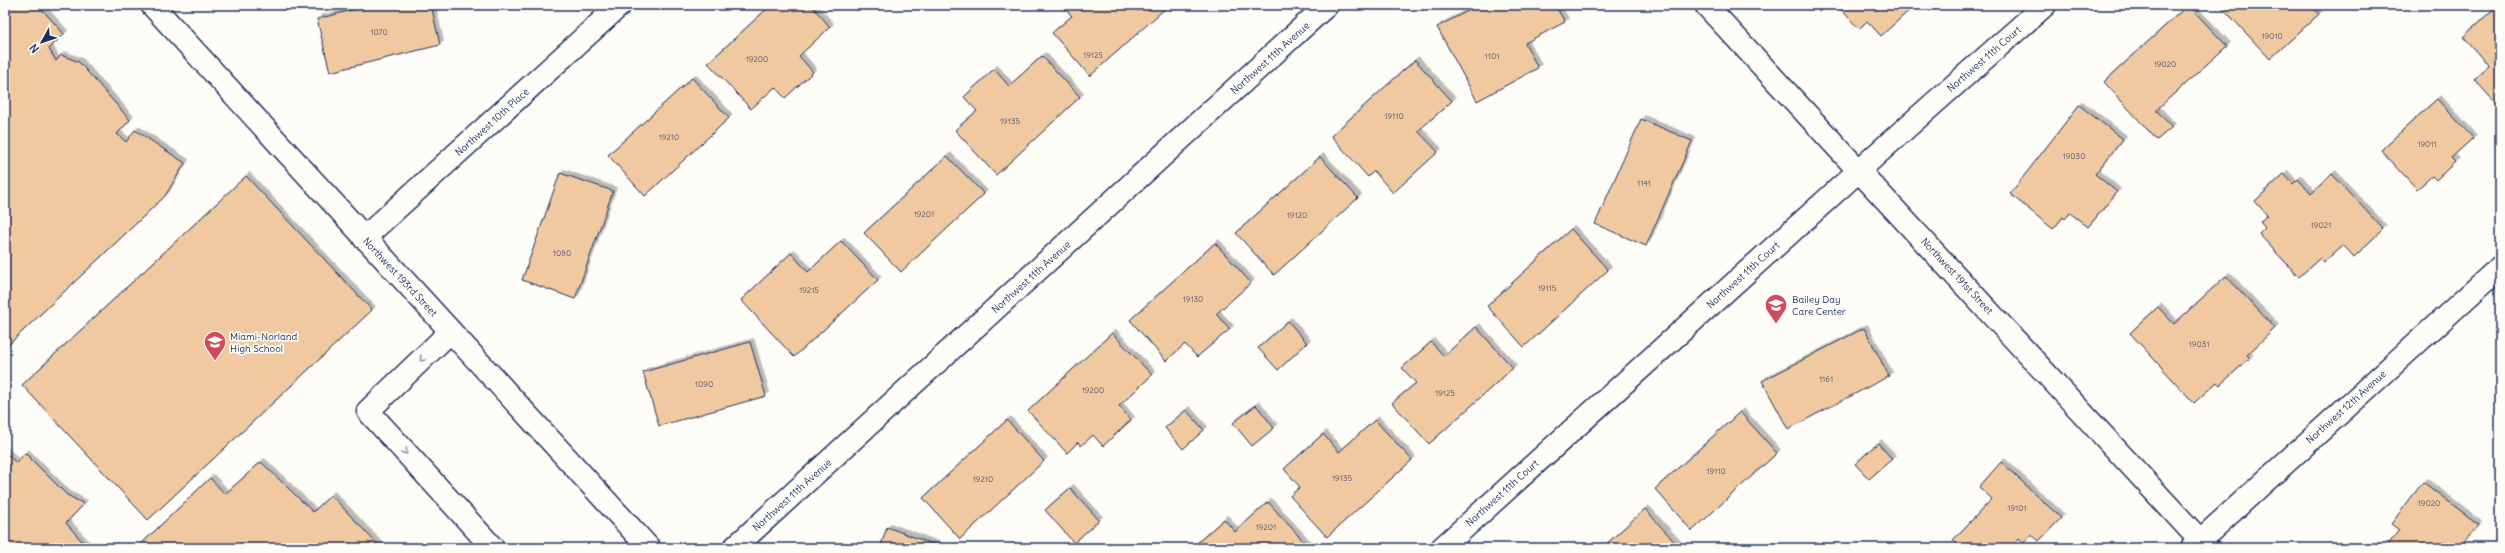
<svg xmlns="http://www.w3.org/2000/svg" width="2505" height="553" font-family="Delius,sans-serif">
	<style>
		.building { fill: #f0c9a0; stroke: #1b2f5e; filter: url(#shadow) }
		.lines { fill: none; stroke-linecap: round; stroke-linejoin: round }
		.minor-casing { stroke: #1b2f5e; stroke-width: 25 }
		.minor { stroke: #fdfcf7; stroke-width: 22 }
		.oneway { stroke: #8c96aa }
		.labels { text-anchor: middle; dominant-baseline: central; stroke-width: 3.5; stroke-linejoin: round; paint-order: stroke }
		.number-label { font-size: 8px; fill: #50566e }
		.street-label { font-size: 10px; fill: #1b2f5e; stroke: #fdfcf7 }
		.poi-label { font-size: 10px; fill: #1b2f5e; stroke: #fdfcf7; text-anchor: start }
	</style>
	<defs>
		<filter id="shadow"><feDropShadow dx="3.5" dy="-3.5" stdDeviation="0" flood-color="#0004"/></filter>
	</defs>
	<rect width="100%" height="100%" fill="#fdfcf7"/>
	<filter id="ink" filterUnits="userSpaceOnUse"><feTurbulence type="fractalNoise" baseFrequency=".025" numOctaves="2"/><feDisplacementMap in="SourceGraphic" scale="8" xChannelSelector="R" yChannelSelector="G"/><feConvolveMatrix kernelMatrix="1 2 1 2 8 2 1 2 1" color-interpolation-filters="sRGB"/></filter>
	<g filter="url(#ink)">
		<g class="building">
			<polygon points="5,5 38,5 64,34 49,49 56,61 61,55 79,62 130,120 117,134 126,142 135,130 185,163 165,196 5,348"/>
			<polygon points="372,5 431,5 440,45 330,72 317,19"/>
			<polygon points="771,5 811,5 830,27 799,56 813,72 785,98 775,87 751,109 708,63"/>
			<polygon points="1062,5 1169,5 1090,76 1052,33 1072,16"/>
			<polygon points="1479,5 1555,5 1565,22 1525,43 1538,68 1477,101 1437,27"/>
			<polygon points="1837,5 1915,5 1881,36 1867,21 1859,29"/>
			<polygon points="2188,5 2227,46 2156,110 2172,127 2157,140 2104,82"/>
			<polygon points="2220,5 2311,5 2319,14 2270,59"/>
			<polygon points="2498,5 2500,5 2500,108 2474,79 2489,66 2463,37"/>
			<polygon points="1042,56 1080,97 996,175 955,130 977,111 964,97 994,69 1009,86"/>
			<polygon points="1415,60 1452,101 1418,131 1438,152 1393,193 1374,171 1368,177 1331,136"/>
			<polygon points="692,78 729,118 645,196 608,155"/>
			<polygon points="2437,99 2473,138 2451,158 2455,162 2436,180 2432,176 2417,189 2381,150"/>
			<polygon points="2079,105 2123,139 2095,174 2117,192 2088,227 2070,213 2065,219 2063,217 2053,229 2010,194"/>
			<polygon points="1641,119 1692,141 1646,246 1595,224"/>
			<polygon points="947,156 984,194 901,272 864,233"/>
			<polygon points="1320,157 1358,198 1274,275 1236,233"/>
			<polygon points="560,173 613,191 575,299 522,280"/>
			<polygon points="2284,174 2293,184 2298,179 2311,194 2332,174 2383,229 2354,257 2343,245 2324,262 2320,258 2299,277 2259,234 2265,228 2260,222 2267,215 2255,201"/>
			<polygon points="246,176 372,310 148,520 22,385"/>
			<polygon points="1571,229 1608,270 1524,347 1487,306"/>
			<polygon points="841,241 878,280 794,357 741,300 791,253 808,272"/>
			<polygon points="1215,243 1251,283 1216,314 1230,329 1197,357 1185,344 1166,361 1130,320"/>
			<polygon points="2226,276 2275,328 2247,355 2250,358 2220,385 2217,382 2194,403 2130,333 2158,307 2174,324"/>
			<polygon points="1288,321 1307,343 1278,370 1258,348"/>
			<polygon points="1476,327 1513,368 1429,444 1392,403 1416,383 1402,368 1431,342 1444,356"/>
			<polygon points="1864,328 1889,376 1788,429 1762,381"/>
			<polygon points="1112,333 1152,375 1119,406 1131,420 1103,446 1093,435 1081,446 1078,442 1067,453 1028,411"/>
			<polygon points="750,342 766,396 659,426 643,372"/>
			<polygon points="1256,405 1274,428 1252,446 1233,423"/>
			<polygon points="1186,410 1204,430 1183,449 1165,428"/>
			<polygon points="1740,412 1777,453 1692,531 1655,489"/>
			<polygon points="1007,420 1044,461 960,539 923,498"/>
			<polygon points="1375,420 1412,460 1327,537 1290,496 1300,487 1284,469 1323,434 1339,452"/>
			<polygon points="1878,443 1892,459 1869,479 1855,464"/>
			<polygon points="5,452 16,463 25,453 67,495 84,504 66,523 88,548 5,548"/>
			<polygon points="261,462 313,512 331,495 381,548 137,548 210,478 225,494"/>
			<polygon points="2001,462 2061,518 2039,541 2031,534 2024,543 2019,538 2011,548 1961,548 1953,540 1992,499 1979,487"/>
			<polygon points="2423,482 2478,524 2460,548 2452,548 2444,541 2439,548 2386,548 2399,530 2391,524"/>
			<polygon points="1070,488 1099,520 1074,543 1045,510"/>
			<polygon points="1268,502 1307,545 1304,548 1197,548 1195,545 1224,519 1235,532"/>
			<polygon points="1645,509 1680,548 1602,548"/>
			<polygon points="887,527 938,546 937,548 880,548"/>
		</g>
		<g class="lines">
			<g class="minor-casing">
				<g id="minor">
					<polyline points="152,5 649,548"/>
					<polyline points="1706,5 2207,548"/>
					<polyline points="364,238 620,5"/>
					<polyline points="450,332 368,411 493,548"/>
					<polyline points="734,548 1327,5"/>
					<polyline points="1442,548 1897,136 2045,5"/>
					<polyline points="2192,548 2500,267"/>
				</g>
			</g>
			<use href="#minor" class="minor"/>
		</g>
		<defs><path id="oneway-chevron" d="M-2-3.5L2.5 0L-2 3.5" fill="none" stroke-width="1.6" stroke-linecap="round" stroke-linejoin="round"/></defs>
		<g class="oneway">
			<use href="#oneway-chevron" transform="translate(422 359) rotate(136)"/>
			<use href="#oneway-chevron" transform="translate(405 452) rotate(48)"/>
		</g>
	</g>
	<defs>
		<g id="school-pin" transform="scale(1.15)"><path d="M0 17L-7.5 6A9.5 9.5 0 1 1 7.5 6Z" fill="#d1495b" stroke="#fdfcf7"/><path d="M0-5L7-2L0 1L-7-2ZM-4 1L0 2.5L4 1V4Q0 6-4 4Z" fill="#fff"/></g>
	</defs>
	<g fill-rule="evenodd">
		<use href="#school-pin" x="1776" y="305"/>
		<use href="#school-pin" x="215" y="342"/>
	</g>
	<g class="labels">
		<g class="number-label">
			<text x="379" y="32">1070</text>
			<text x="2272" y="36">19010</text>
			<text x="1093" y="55">19125</text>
			<text x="1492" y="56">1101</text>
			<text x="757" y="59">19200</text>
			<text x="2165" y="64">19020</text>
			<text x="1394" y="116">19110</text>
			<text x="1010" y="121">19135</text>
			<text x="669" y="137">19210</text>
			<text x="2427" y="144">19011</text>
			<text x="2074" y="156">19030</text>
			<text x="1644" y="183">1141</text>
			<text x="924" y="214">19201</text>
			<text x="1297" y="215">19120</text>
			<text x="2321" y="225">19021</text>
			<text x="562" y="253">1080</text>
			<text x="1547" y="288">19115</text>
			<text x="809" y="290">19215</text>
			<text x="1193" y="299">19130</text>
			<text x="2199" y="344">19031</text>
			<text x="1826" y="379">1161</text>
			<text x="704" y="384">1090</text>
			<text x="1093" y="390">19200</text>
			<text x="1445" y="393">19125</text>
			<text x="1716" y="471">19110</text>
			<text x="1342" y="478">19135</text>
			<text x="983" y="479">19210</text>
			<text x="2429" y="503">19020</text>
			<text x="2017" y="508">19101</text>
			<text x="1266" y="527">19201</text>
		</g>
		<g class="street-label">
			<text transform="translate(1270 58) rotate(-42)">Northwest 11th Avenue</text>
			<text transform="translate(1984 59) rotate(-41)">Northwest 11th Court</text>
			<text transform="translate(492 122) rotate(-42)">Northwest 10th Place</text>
			<text transform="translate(1743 275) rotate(-42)">Northwest 11th Court</text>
			<text transform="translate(1957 276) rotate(47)">Northwest 191st Street</text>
			<text transform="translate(400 277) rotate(47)">Northwest 193rd Street</text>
			<text transform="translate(1031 277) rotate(-42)">Northwest 11th Avenue</text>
			<text transform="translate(2346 407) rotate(-42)">Northwest 12th Avenue</text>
			<text transform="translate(1502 493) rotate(-42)">Northwest 11th Court</text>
			<text transform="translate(792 495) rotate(-42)">Northwest 11th Avenue</text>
		</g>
		<g class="poi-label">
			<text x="1792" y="299">Bailey Day<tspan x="1792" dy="12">Care Center</tspan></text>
			<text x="230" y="336">Miami-Norland<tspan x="230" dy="12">High School</tspan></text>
		</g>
	</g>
	<rect width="2505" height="553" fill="none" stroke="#fdfcf7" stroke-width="20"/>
	<rect x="10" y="10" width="2485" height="533" fill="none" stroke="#1b2f5e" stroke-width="1.5" filter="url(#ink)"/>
	<g transform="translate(42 42) rotate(230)" stroke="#fdfcf7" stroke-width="3" paint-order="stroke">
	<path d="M0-3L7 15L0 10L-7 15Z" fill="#1b2f5e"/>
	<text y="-6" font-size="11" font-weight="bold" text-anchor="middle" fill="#1b2f5e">N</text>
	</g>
</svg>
